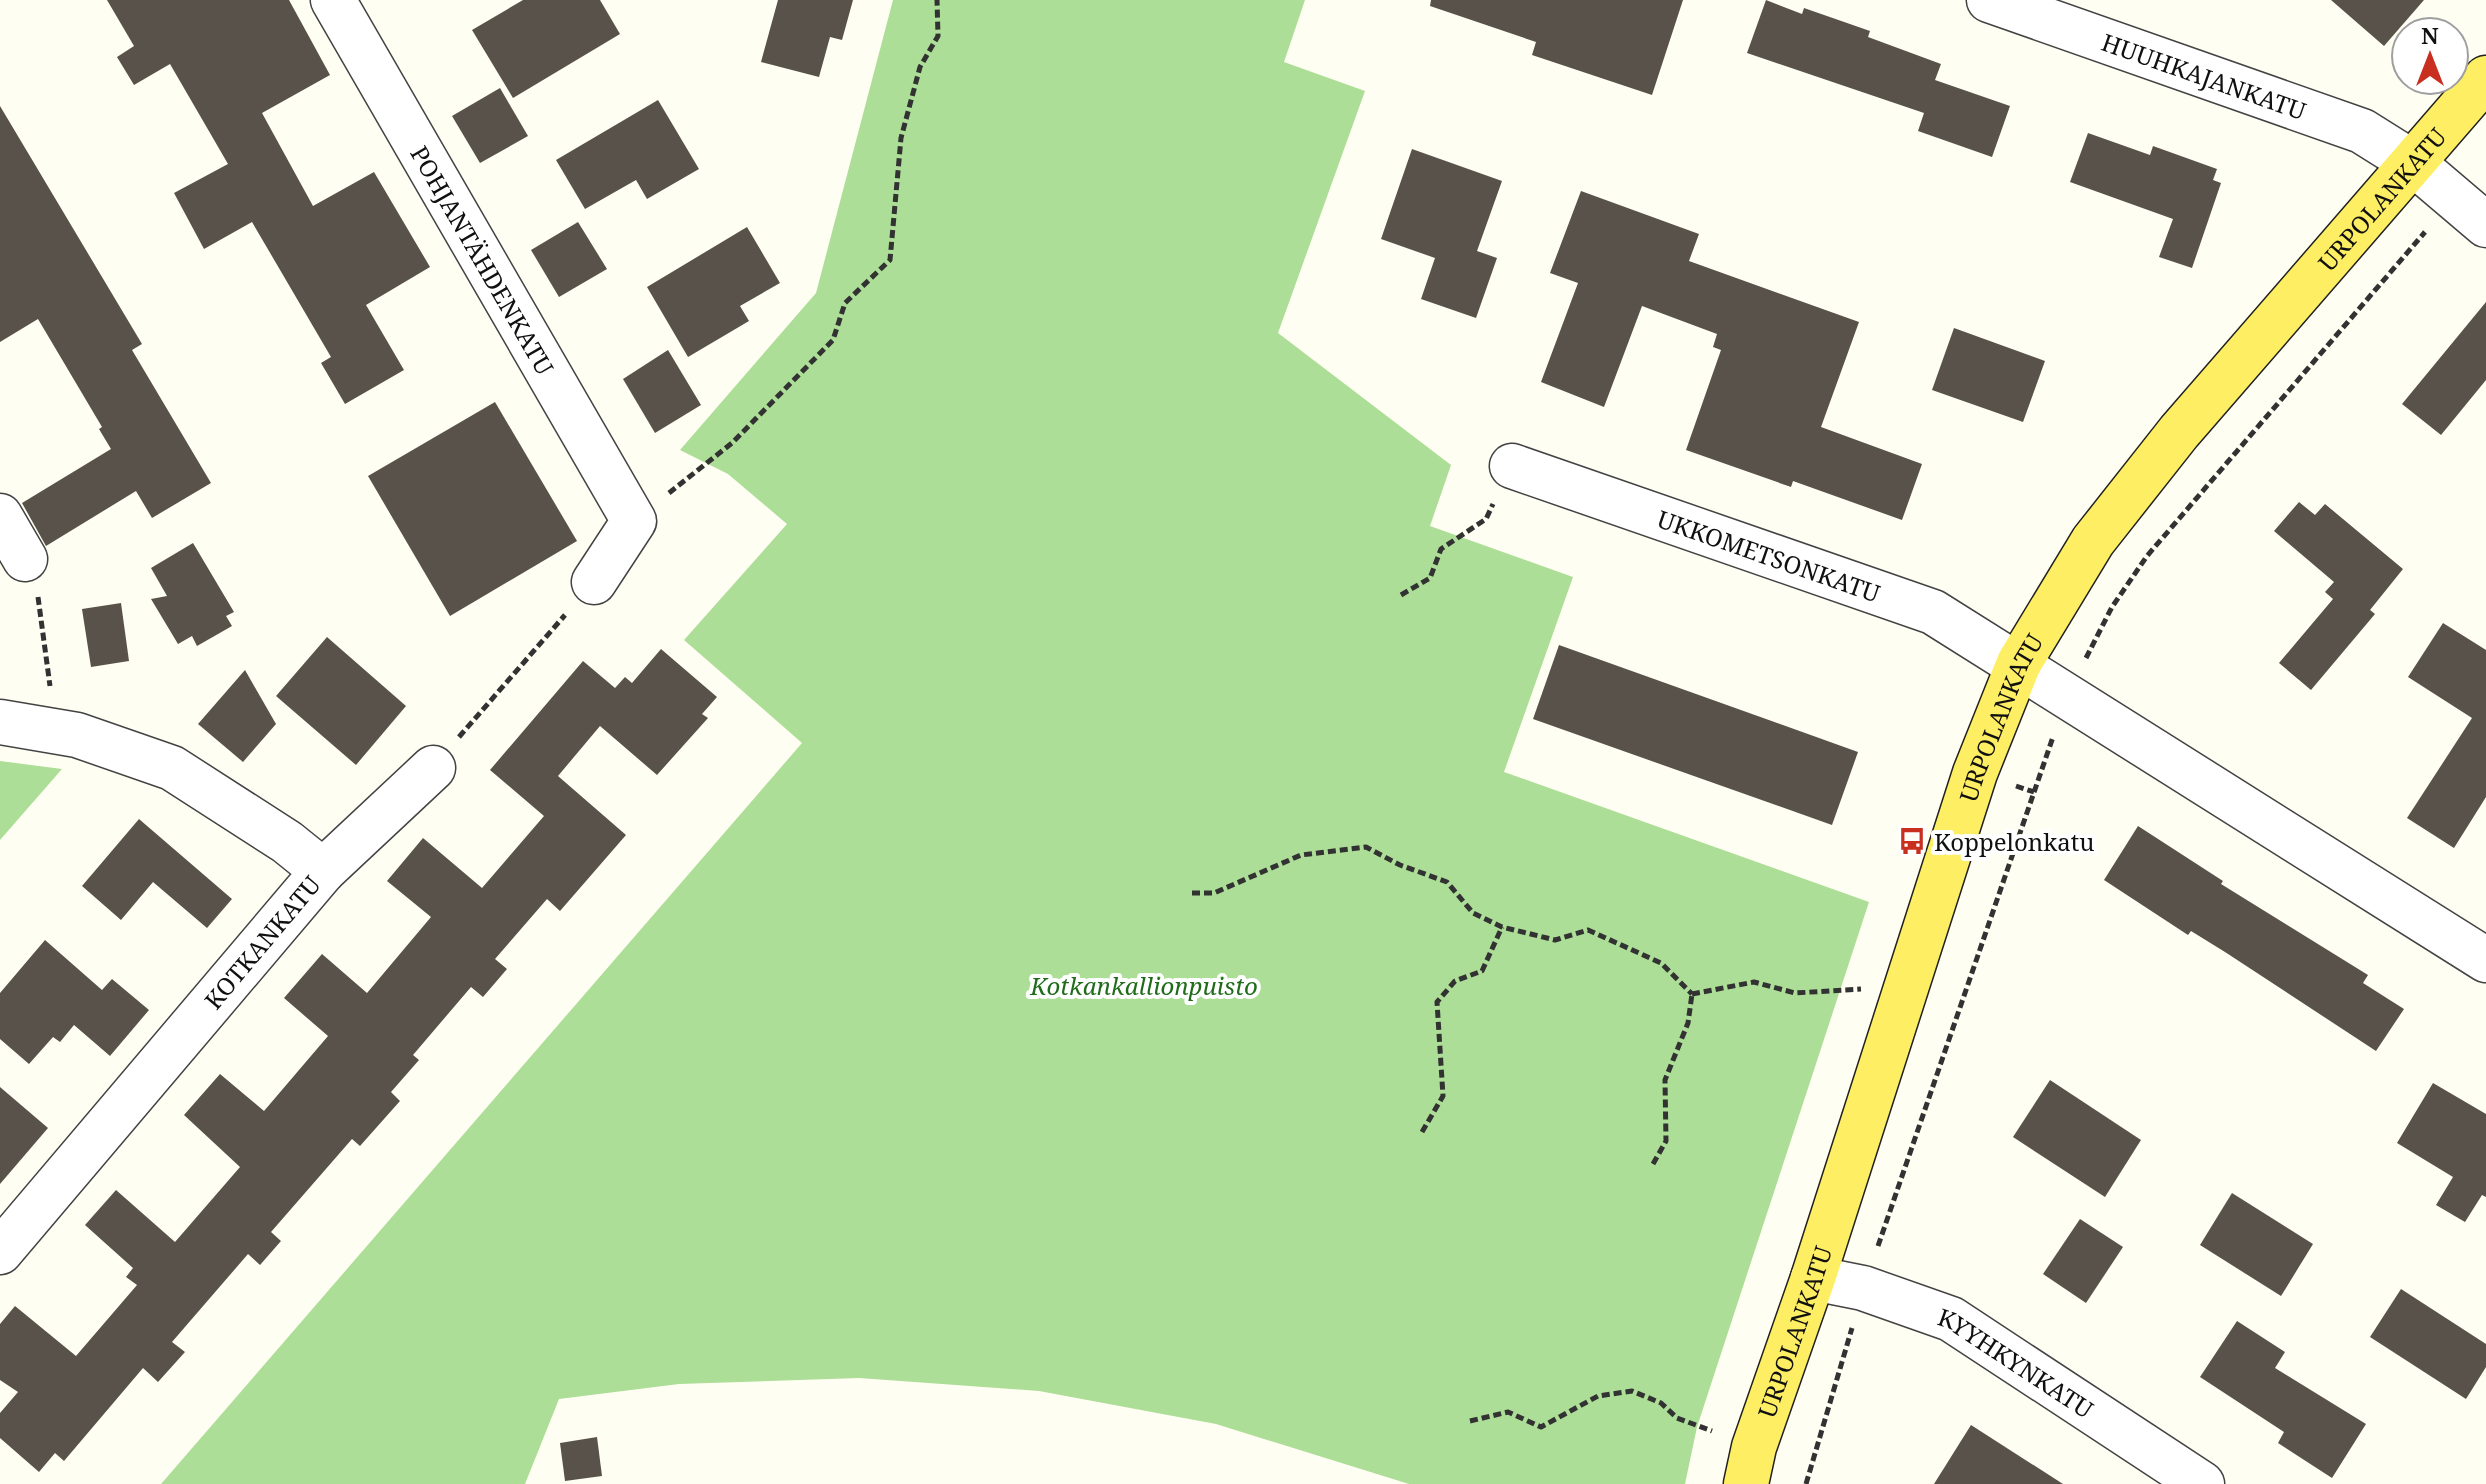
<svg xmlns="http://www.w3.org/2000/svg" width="2486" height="1484" font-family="'Noto Serif',serif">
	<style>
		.forest { fill: #adde97 }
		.building { fill: #59524b }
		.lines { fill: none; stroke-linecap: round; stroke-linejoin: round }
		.minor-casing { stroke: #434343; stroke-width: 47 }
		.major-casing { stroke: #212121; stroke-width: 47 }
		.path { stroke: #323232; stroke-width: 5; stroke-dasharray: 8 4; stroke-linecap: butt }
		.minor { stroke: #fff; stroke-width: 44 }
		.major { stroke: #feee63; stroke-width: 44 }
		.labels { text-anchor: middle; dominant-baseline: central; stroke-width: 8; stroke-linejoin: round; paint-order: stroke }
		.street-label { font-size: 24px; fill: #101010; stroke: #fff }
		.poi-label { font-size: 24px; fill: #101010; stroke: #fff; text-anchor: start }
		.park-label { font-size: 24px; font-style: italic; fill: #216c1b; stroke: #fff }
	</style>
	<rect width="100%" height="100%" fill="#fffef2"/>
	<g class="forest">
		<polygon points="893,0 1305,0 1284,62 1365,91 1278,333 1451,465 1430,526 1573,577 1504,772 1869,902 1697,1427 1685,1484 1409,1484 1216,1424 1039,1391 859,1378 679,1384 559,1399 525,1484 161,1484 802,743 684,640 787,524 728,474 680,450 816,293"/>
		<polygon points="0,761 62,769 0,840"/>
	</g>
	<g class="building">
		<polygon points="107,0 289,0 330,75 262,113 313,206 374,172 430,267 366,305 404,370 345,404 321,363 331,357 252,222 204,249 174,193 228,164 170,64 134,85 117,57 134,46"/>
		<polygon points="523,0 600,0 620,34 513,98 472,30"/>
		<polygon points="778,0 853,0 842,40 830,37 819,77 761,62"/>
		<polygon points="1431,0 1683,0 1652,95 1532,55 1536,42 1430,6"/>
		<polygon points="1766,0 1802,14 1804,8 1870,31 1868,37 1941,64 1935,80 2010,106 1992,157 1918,131 1924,113 1747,53"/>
		<polygon points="2331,0 2424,0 2384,46"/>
		<polygon points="500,88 528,136 480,163 452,116"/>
		<polygon points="658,100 699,169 647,199 636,180 585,209 556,160"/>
		<polygon points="0,106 142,344 132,350 211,483 152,518 136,491 46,546 22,503 111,449 99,429 102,427 38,319 0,342"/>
		<polygon points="2088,133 2150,155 2153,146 2217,169 2213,180 2221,183 2192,268 2159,257 2173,219 2070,182"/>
		<polygon points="1412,149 1502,181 1477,251 1497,258 1476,318 1421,299 1435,258 1381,239"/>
		<polygon points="1581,191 1699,234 1689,261 1859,322 1821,427 1922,464 1902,520 1793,481 1791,487 1686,450 1721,350 1713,347 1717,334 1642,306 1604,407 1541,382 1578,283 1550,273"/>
		<polygon points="578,222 607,269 559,297 531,250"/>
		<polygon points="747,227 780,283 740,306 749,321 688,357 647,287"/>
		<polygon points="2486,302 2486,380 2441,435 2402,404"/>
		<polygon points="1954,328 2045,361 2023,422 1932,390"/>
		<polygon points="668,350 701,405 655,433 623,379"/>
		<polygon points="495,402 577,541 450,616 368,476"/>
		<polygon points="2299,502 2315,515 2325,504 2403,569 2370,610 2375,614 2311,690 2279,663 2333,599 2325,592 2334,582 2274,531"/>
		<polygon points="193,543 234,612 226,616 232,626 197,646 192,636 178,644 151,599 167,596 151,568"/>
		<polygon points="121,603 129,661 91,667 82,609"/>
		<polygon points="2443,623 2486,650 2486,797 2454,848 2407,818 2472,718 2408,677"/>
		<polygon points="327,637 406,706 356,765 276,696"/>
		<polygon points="1559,645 1858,752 1832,825 1533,719"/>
		<polygon points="661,649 717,697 702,714 708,718 657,775 600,726 558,776 626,835 560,911 547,899 495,959 507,969 483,997 471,987 413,1055 419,1060 391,1092 400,1101 360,1146 352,1139 271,1232 281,1241 260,1265 248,1254 172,1342 185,1352 158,1382 143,1368 64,1461 55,1453 39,1472 0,1438 0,1413 18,1392 0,1380 0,1324 15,1306 76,1356 137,1285 126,1277 133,1268 85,1225 116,1190 175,1242 240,1167 184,1115 220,1074 264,1111 328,1036 284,998 322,954 367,993 431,917 387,881 423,838 482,888 544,816 490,770 583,661 615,688 625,677 632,683"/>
		<polygon points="245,670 276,724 243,762 198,724"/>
		<polygon points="139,819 232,899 207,928 153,882 121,920 82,886"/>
		<polygon points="2138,826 2223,881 2221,884 2368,975 2363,983 2404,1009 2376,1051 2225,952 2191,931 2188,935 2104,880"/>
		<polygon points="45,940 102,990 112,979 149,1010 110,1056 74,1025 60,1042 53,1037 29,1064 0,1039 0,993"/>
		<polygon points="2050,1080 2141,1140 2105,1197 2013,1137"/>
		<polygon points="2433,1083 2486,1114 2486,1197 2482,1195 2465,1222 2436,1205 2453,1177 2397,1143"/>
		<polygon points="0,1087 48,1128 0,1184"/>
		<polygon points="2232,1193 2313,1244 2281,1296 2200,1245"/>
		<polygon points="2080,1219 2123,1247 2086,1303 2043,1274"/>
		<polygon points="2401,1289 2486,1344 2486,1367 2466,1399 2370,1337"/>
		<polygon points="2237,1321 2285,1352 2275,1368 2366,1424 2332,1478 2278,1443 2284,1432 2200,1377"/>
		<polygon points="1971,1425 2063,1484 1934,1484"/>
		<polygon points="597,1437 602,1476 565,1481 560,1443"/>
	</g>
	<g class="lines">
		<g class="minor-casing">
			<g id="minor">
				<path id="s1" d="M333,0L634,521L594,582"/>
				<path id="s2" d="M1989,0L2362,131L2413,163L2486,225"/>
				<path id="s3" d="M1512,466L1933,612L2486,960"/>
				<polyline points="0,516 25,559"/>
				<polyline points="0,722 77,735 172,768 287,842 323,871 0,1252"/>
				<polyline points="323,871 433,768"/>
				<path id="s4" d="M1813,1278L1863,1288L1951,1319L2202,1484"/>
			</g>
		</g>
		<g class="major-casing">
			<g id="major">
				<path id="s5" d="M1746,1484L1754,1447L1813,1278L1975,773L2019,663L2093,541L2179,432L2486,78"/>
			</g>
		</g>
		<g class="path">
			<polyline points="669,493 732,443 833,340 845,303 890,260 901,138 920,67 938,36 937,0"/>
			<polyline points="1401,595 1430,578 1441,549 1486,519 1493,504"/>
			<polyline points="38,597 50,686"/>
			<polyline points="2086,658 2112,607 2147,556 2425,232"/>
			<polyline points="459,737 565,615"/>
			<polyline points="2016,786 2034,792"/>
			<polyline points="1192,893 1214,893 1301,855 1366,847 1400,865 1447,882 1473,913 1502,927 1555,940 1588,930 1661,963 1692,994"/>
			<polyline points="1692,994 1754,982 1795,993 1861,989"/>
			<polyline points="1422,1132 1443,1096 1437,1002 1455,981 1482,971 1502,927"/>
			<polyline points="1653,1164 1666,1141 1665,1080 1688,1023 1692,994"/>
			<polyline points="1878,1246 2053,737"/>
			<polyline points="1470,1421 1508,1412 1541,1427 1598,1396 1632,1391 1661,1403 1677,1418 1712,1431"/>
			<polyline points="1806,1484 1852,1328"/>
		</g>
		<use href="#minor" class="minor"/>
		<use href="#major" class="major"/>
	</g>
	<defs>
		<g id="bus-bare" transform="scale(2.16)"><path d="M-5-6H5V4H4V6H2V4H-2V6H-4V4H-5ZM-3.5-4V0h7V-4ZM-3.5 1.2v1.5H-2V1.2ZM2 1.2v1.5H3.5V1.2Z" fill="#c82f1f" stroke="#fff" stroke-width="2.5" paint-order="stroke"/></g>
	</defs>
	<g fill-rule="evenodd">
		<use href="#bus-bare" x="1912" y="841"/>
	</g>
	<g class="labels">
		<g class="street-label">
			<text stroke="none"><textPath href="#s2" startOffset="228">HUUHKAJANKATU</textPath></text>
			<text stroke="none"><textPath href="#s5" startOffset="1456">URPOLANKATU</textPath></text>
			<text stroke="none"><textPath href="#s1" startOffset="300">POHJANTÄHDENKATU</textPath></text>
			<text stroke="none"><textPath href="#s3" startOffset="272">UKKOMETSONKATU</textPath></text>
			<text stroke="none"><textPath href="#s5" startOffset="808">URPOLANKATU</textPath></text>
			<text transform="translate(262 942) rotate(-50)">KOTKANKATU</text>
			<text stroke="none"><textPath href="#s5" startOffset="160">URPOLANKATU</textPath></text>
			<text stroke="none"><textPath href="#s4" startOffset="222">KYYHKYNKATU</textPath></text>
		</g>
		<g class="poi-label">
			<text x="1934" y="841">Koppelonkatu</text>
		</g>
		<g class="park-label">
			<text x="1144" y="985">Kotkankallionpuisto</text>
		</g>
	</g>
	<g transform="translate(2430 56)"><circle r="38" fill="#ffffff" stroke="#9f9f9f" stroke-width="2"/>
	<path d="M0-6L14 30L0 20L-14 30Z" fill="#c82f1f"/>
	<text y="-12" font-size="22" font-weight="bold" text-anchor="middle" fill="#101010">N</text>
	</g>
</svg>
